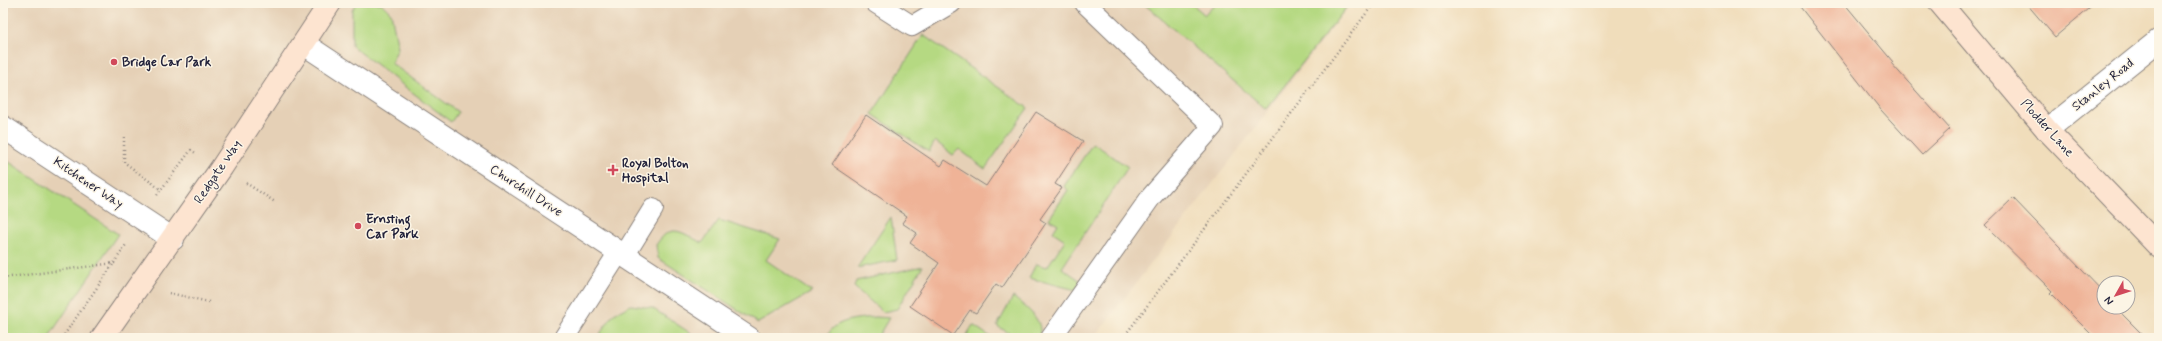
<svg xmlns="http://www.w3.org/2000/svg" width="2162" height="341" font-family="Mynerve,sans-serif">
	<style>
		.built { fill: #e5d0b6 }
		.green { fill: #b5d982; stroke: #6c7e5e }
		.building { fill: #efb397 }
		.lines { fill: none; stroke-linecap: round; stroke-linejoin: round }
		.lane-casing { stroke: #89807b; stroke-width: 22 }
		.street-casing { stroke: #89807b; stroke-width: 24 }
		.secondary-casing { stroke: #89807b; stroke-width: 24 }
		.path { stroke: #89807b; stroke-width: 2.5; stroke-dasharray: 1 3; stroke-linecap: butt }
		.lane { stroke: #fff; stroke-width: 20 }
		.street { stroke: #fff; stroke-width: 22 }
		.secondary { stroke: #fde4d0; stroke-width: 22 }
		.poi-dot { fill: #d1495b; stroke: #fcf5e5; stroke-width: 1.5 }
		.labels { text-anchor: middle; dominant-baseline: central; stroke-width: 3; stroke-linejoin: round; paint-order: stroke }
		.poi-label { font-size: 13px; font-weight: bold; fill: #22223b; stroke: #fcf5e5; text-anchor: start }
		.street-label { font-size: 13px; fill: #22223b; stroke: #fcf5e5 }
	</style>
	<rect width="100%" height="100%" fill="#fcf5e5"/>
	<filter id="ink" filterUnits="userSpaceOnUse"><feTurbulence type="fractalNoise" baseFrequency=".025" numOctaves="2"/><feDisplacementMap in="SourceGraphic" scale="8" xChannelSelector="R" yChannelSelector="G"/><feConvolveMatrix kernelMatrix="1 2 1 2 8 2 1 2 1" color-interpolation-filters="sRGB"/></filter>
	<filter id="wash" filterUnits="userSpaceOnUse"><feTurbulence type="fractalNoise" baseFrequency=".012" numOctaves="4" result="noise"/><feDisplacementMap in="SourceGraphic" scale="16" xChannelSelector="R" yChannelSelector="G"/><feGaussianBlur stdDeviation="0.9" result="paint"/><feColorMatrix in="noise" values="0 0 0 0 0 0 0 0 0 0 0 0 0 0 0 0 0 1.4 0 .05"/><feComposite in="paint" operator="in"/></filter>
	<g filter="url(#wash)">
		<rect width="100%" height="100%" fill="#f0ddbb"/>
		<polygon class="built" points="3,3 1351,3 1094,338 3,338"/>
		<g class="green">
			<polygon points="356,3 381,3 391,13 398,48 391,63 458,112 451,122 352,46 352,11"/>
			<polygon points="1143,3 1191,3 1205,15 1216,3 1350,3 1266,109"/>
			<polygon points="923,35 1028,108 985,169 959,149 953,155 935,141 929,152 872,114"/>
			<polygon points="1093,143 1128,167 1062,268 1081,281 1076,290 1029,278 1036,264 1047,267 1065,240 1053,232 1058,224 1049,219 1068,190 1064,186"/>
			<polygon points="3,158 118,234 48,338 3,338"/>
			<polygon points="891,217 897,260 857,268"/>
			<path d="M719,220L780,239L766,260L812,292L758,323L658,258L656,245C671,222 681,232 702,243Z"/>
			<polygon points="923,266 897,309 883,312 854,287 856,281"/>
			<path d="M1013,297C1024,306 1047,321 1038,338H1017L997,326Z"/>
			<polygon points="631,305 652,308 698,338 597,338 614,314"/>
			<path d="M875,317L889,318L877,338H826C834,319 856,319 875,317Z"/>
			<polygon points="973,325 992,338 965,338"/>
		</g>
		<g id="blocks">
			<g class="building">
				<polygon points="1797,3 1844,3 1893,62 1891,63 1950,129 1922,155 1881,110"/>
				<polygon points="2026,3 2095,3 2055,37"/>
				<polygon points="1036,112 1083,141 1055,184 1062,188 1040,219 1046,223 1002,288 996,284 976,313 970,310 953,335 910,306 939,263 910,243 917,233 902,223 907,216 832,165 866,115 941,166 945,160 986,186"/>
				<polygon points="2013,198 2104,293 2104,307 2118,307 2120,309 2119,311 2146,338 2095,338 2050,293 2052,291 1985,225"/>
			</g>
		</g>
	</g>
	<g filter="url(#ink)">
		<use href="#blocks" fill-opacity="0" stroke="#89807b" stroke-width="1"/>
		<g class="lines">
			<g class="lane-casing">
				<g id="lane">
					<polyline points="876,3 912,26 951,3"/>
					<polyline points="624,256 653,209"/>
					<polyline points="564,338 619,252"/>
					<polyline points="1051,338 1151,197 1213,126 1085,3"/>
				</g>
			</g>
			<g class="street-casing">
				<g id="street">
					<polyline points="304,44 749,338"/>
					<polyline points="3,127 173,239"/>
					<polyline points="2047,130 2159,40"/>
				</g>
			</g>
			<g class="secondary-casing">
				<g id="secondary">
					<polyline points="1940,3 2047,130 2159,247"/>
					<polyline points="102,338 222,167 330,3"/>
				</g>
			</g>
			<g class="path">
				<polyline points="124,137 124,162 160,189"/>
				<polyline points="246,183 275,202"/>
				<polyline points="157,195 191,150 197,154"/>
				<polyline points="3,278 114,263 127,243"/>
				<polyline points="169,293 209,302"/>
				<polyline points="62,338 114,263"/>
				<polyline points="1123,338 1374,3"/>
			</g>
			<use href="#lane" class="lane"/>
			<use href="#street" class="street"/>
			<use href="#secondary" class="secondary"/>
		</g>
	</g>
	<g class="poi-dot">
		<circle cx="114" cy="62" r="4"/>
		<path d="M611 164h4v4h4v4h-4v4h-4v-4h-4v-4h4z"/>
		<circle cx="358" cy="226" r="4"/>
	</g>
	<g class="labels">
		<g class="poi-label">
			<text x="122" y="62">Bridge Car Park</text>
			<text x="622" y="163">Royal Bolton<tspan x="622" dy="15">Hospital</tspan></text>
			<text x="366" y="219">Ernsting<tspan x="366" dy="15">Car Park</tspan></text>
		</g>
		<g class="street-label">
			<text transform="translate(2103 85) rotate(-39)">Stanley Road</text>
			<text transform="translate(2047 128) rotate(48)">Plodder Lane</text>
			<text transform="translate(218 172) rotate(-56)">Redgate Way</text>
			<text transform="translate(88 183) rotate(34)">Kitchener Way</text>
			<text transform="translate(526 191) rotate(33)">Churchill Drive</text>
		</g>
	</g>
	<rect width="2162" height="341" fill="none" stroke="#fcf5e5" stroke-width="16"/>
	<g transform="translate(2116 295) rotate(231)"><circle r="19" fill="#fcf5e5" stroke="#a5a1a1"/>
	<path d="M0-3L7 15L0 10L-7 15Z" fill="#d1495b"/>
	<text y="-6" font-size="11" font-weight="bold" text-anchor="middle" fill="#22223b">N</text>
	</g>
</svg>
